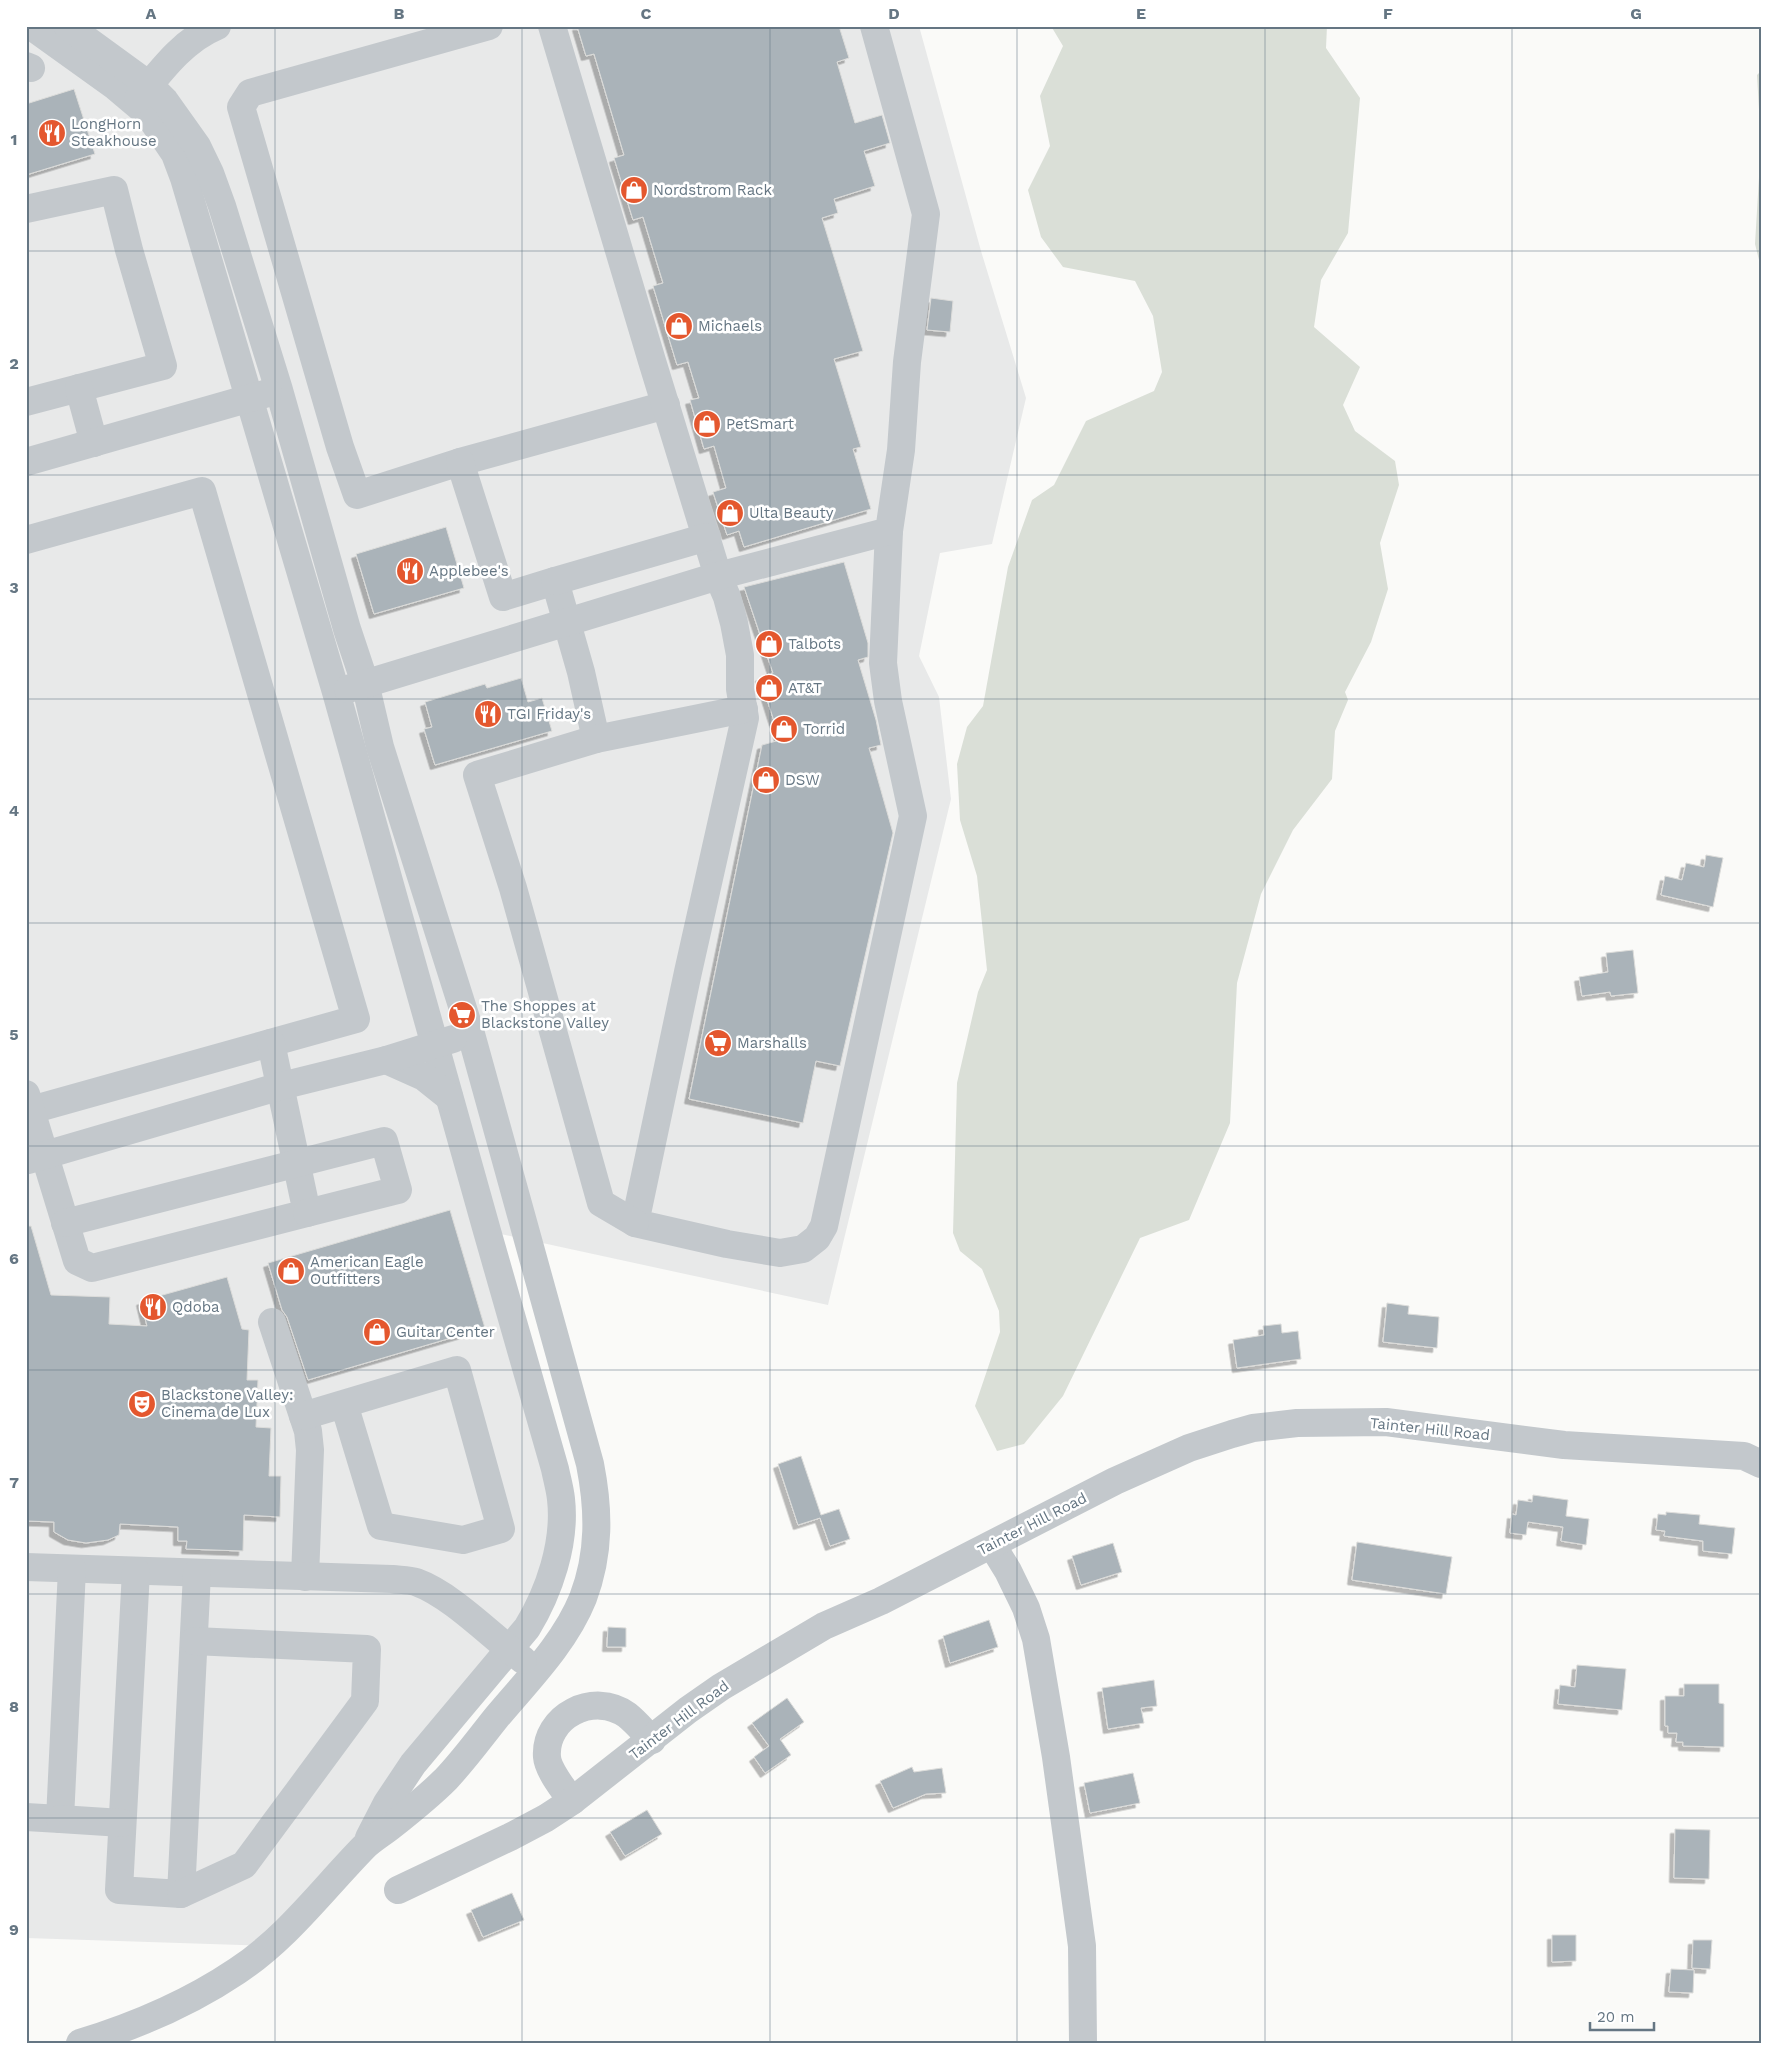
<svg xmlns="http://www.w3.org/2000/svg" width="1787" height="2069" font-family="'Work Sans',sans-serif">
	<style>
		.built { fill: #e8e9e9 }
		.green { fill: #dadfd7 }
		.building { fill: #aab3b9; stroke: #dcdcda; filter: url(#shadow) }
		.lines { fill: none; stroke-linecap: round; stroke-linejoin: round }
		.minor { stroke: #c3c8cc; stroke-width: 28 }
		.grid { fill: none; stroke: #657683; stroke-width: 1; stroke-opacity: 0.55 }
		.labels { text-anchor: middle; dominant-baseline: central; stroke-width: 5; stroke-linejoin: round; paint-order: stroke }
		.poi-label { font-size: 15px; fill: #657683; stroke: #fff; text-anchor: start }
		.street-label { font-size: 15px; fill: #657683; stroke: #fff }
		.neatline { fill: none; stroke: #657683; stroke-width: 2 }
		.grid-label { font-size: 16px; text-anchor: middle; font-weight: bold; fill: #657683 }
	</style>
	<defs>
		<filter id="shadow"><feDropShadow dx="-4.5" dy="4.5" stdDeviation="0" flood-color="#0004"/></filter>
	</defs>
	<rect width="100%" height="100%" fill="#fafaf8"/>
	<polygon class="built" points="26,26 919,26 981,251 1026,398 992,544 940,553 919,656 939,697 951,799 828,1305 487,1231 555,1469 548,1588 271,1946 26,1938"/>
	<g class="green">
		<polygon points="1051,26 1327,26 1326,48 1360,98 1348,233 1321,280 1314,327 1360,367 1343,405 1355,431 1395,461 1399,485 1380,543 1388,589 1371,642 1345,692 1348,700 1335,731 1332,779 1293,830 1261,894 1237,983 1230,1123 1189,1220 1140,1238 1063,1396 1024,1444 997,1451 975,1406 1000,1332 999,1311 982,1269 960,1251 953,1233 957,1083 978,992 987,970 977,876 960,820 957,764 967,727 983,706 1008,567 1032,500 1054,485 1086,421 1154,391 1162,372 1153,316 1135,281 1063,267 1041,237 1028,190 1050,146 1040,96 1063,46"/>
		<polygon points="1761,71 1761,268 1755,244 1761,144 1757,75"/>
	</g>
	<g class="building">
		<polygon points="577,26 839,26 849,58 837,62 855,123 882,115 890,143 864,151 875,186 834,199 838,213 822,218 863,351 834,359 861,447 853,449 871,509 744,547 739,531 727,535 713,492 726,488 714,446 704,449 690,400 699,398 688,362 677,365 653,286 663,283 643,217 633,220 614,158 624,155 594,54 586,56"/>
		<polygon points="74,89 95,154 26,175 26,104"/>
		<polygon points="931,298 953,301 950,332 927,330"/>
		<polygon points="446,527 464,588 374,614 356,554"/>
		<polygon points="844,562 868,643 868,657 858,660 876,720 881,745 869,748 893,833 840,1066 816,1061 803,1123 689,1099 762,745 780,740 760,677 773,673 744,587"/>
		<polygon points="521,678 528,702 542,698 552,731 435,765 424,729 432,727 425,702 485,684 487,688"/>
		<polygon points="1706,855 1723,858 1713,907 1661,895 1665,876 1682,880 1686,863 1704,867"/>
		<polygon points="1633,950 1638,993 1611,996 1610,992 1582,996 1579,977 1608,972 1606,953"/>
		<polygon points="450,1210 485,1328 308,1380 287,1317 282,1310 268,1263"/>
		<polygon points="26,1226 31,1226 51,1295 110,1297 109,1324 147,1326 141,1301 227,1277 242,1329 249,1330 247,1380 258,1380 256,1427 271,1428 269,1476 281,1476 280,1517 244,1515 243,1551 186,1549 187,1541 178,1541 178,1527 120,1524 119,1535 108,1540 86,1543 68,1540 54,1532 54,1522 26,1521"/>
		<polygon points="1387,1303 1409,1306 1408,1314 1439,1317 1437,1348 1383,1342"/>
		<polygon points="1281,1324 1282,1333 1298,1331 1301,1359 1237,1368 1233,1340 1264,1335 1263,1326"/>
		<polygon points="801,1456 821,1515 839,1509 850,1539 830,1546 820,1518 798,1525 778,1464"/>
		<polygon points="1533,1495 1568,1500 1566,1516 1589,1519 1586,1545 1561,1541 1563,1527 1528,1522 1526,1535 1510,1533 1512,1514 1516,1515 1518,1500 1532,1502"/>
		<polygon points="1666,1512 1700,1515 1699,1524 1735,1528 1732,1554 1703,1551 1703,1541 1664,1536 1665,1531 1656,1530 1658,1514 1666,1515"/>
		<polygon points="1357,1542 1452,1557 1446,1594 1352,1580"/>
		<polygon points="1113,1543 1122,1572 1081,1585 1072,1556"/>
		<polygon points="989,1620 998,1647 950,1663 943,1636"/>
		<polygon points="608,1627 626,1628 626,1647 607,1647"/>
		<polygon points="1577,1665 1626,1669 1622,1710 1558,1704 1560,1685 1575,1687"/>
		<polygon points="1154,1680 1157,1706 1141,1708 1144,1723 1108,1729 1102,1688"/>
		<polygon points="1684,1684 1719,1684 1719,1703 1724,1704 1724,1747 1683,1746 1683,1742 1676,1742 1677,1733 1668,1733 1668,1726 1665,1726 1665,1696 1684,1696"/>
		<polygon points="787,1698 804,1722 780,1739 791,1755 765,1773 754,1757 769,1746 752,1723"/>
		<polygon points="912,1767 914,1772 942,1768 946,1793 926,1794 893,1808 880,1781"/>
		<polygon points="1133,1773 1140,1803 1090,1813 1084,1783"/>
		<polygon points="647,1810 662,1834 625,1856 610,1832"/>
		<polygon points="1675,1829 1710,1830 1709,1879 1674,1878"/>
		<polygon points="512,1893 524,1920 483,1937 471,1910"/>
		<polygon points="1552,1935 1576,1935 1576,1961 1552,1962"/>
		<polygon points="1693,1940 1712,1940 1710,1969 1692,1968"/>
		<polygon points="1671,1969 1694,1970 1693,1993 1669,1992"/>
	</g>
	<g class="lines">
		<g class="minor">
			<path d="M31,26L116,87L148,114L175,154L184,178L336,692L487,1231L555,1469C557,1479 560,1489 561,1499C566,1543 549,1592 527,1628L413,1764L387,1803L369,1838"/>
			<path d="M68,26L149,85L165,101L197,146L210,173L222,206L279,390L347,629L365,683L380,747L471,1034L590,1464C599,1510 600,1553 583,1598C565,1643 527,1681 496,1718C480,1738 464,1760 446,1779C429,1796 409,1812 390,1827C381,1834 371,1840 364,1847C322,1890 287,1938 237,1971C188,2004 136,2026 80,2043"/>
			<polyline points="489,26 250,93 241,107 340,447 357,495 460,462 666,405"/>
			<polyline points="552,26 652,361 718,576 727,597 734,623 740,655 740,689 745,718 688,972 635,1223 727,1244 780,1253 803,1249 817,1238 824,1226 913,816 888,701 883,663 889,531"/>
			<polyline points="26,66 31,68"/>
			<path d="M138,99C160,72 183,40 217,26"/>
			<polyline points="26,209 114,190 129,250 163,366 26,402"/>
			<polyline points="79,388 94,443"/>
			<polyline points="26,462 268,393"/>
			<polyline points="460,462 503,597 555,581 581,672 596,739"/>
			<polyline points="26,540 202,491 356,1019 31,1110"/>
			<polyline points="555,581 707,537"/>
			<polyline points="348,689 718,576 889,531 901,450 907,362 926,214 874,26"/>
			<polyline points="386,1060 424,1077 449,1097"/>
			<polyline points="26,1094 77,1261 92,1268 307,1213 271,1043"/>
			<polyline points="28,1160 281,1086 386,1060 453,1039"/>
			<polyline points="65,1223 384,1141 398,1190 307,1213"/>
			<polyline points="635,1223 601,1203 513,888 477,775 596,739 744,709"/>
			<polyline points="272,1322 308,1431 310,1450 305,1577"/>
			<polyline points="303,1416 457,1370 501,1529 463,1540 381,1526 344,1404"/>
			<polyline points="992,1545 1008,1571 1026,1608 1036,1639 1056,1757 1082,1946 1083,2043"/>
			<path d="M26,1567L392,1579C400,1580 409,1580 416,1582C452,1595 491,1636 523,1660"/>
			<polyline points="136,1571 119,1890 181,1894 197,1573"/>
			<path d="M572,1801C564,1790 548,1770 547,1757C544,1716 594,1691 627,1715C636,1722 644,1732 652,1740"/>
			<polyline points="26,1817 60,1819 72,1569"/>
			<polyline points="60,1819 122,1823"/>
			<polyline points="398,1890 510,1837 546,1818 572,1801 688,1710 721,1687 824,1626 881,1601 1115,1481 1189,1448 1232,1434 1253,1428 1297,1423 1386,1422 1564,1445 1744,1456 1761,1464"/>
			<polyline points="181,1894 244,1865 365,1701 367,1649 194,1641"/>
		</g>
	</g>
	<path class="grid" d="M275,26V2043M522,26V2043M770,26V2043M1017,26V2043M1265,26V2043M1512,26V2043M26,251H1761M26,475H1761M26,699H1761M26,923H1761M26,1146H1761M26,1370H1761M26,1594H1761M26,1818H1761"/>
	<defs>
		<g id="restaurant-disc" transform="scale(1.4375)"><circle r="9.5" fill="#e4572e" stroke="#fff"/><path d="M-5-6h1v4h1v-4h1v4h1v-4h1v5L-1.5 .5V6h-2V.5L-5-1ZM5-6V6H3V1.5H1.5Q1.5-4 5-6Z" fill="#fff"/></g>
		<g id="shop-disc" transform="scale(1.4375)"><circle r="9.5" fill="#e4572e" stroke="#fff"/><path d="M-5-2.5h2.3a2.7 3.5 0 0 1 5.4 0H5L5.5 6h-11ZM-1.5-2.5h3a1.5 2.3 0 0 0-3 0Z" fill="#fff"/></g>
		<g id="supermarket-disc" transform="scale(1.4375)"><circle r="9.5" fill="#e4572e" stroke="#fff"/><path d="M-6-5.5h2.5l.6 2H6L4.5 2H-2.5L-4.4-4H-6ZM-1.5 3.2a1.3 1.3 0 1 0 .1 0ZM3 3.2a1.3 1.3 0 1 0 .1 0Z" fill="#fff"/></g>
		<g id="theatre-disc" transform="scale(1.4375)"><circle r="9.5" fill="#e4572e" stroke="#fff"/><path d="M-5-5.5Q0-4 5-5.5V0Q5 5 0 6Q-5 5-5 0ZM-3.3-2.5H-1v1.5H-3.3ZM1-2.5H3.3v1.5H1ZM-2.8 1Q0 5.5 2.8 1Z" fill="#fff"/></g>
	</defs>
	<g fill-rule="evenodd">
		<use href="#restaurant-disc" x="52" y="133"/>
		<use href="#shop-disc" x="634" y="190"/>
		<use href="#shop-disc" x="679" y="326"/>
		<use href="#shop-disc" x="707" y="424"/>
		<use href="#shop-disc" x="730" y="513"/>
		<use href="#restaurant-disc" x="410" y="571"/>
		<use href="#shop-disc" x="769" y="644"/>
		<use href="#shop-disc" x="769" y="688"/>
		<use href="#restaurant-disc" x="488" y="714"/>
		<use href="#shop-disc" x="784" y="729"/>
		<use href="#shop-disc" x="766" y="780"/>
		<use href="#supermarket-disc" x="462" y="1015"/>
		<use href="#supermarket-disc" x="718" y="1043"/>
		<use href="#shop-disc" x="291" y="1271"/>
		<use href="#restaurant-disc" x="153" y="1307"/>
		<use href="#shop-disc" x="377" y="1332"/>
		<use href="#theatre-disc" x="142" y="1404"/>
	</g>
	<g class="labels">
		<g class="poi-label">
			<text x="71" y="124">LongHorn<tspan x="71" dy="17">Steakhouse</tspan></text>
			<text x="653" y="190">Nordstrom Rack</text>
			<text x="698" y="326">Michaels</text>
			<text x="726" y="424">PetSmart</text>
			<text x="749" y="513">Ulta Beauty</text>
			<text x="429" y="571">Applebee's</text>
			<text x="788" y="644">Talbots</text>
			<text x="788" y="688">AT&amp;T</text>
			<text x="507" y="714">TGI Friday's</text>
			<text x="803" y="729">Torrid</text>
			<text x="785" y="780">DSW</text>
			<text x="481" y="1006">The Shoppes at<tspan x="481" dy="17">Blackstone Valley</tspan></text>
			<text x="737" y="1043">Marshalls</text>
			<text x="310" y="1262">American Eagle<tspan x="310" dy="17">Outfitters</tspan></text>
			<text x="172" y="1307">Qdoba</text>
			<text x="396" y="1332">Guitar Center</text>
			<text x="161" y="1395">Blackstone Valley:<tspan x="161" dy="17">Cinema de Lux</tspan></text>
		</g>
		<g class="street-label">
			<text transform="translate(1430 1429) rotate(6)">Tainter Hill Road</text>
			<text transform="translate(1032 1524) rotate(-27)">Tainter Hill Road</text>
			<text transform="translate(679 1720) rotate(-37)">Tainter Hill Road</text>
		</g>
	</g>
	<rect width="1787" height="2069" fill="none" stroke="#ffffff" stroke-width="55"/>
	<path d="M1590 2022v8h64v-8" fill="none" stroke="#657683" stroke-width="2.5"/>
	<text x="1597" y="2022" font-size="15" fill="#657683" stroke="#ffffff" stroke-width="4" paint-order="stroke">20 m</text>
	<rect x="28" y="28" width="1732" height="2014" class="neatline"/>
	<g class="grid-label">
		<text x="151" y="19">A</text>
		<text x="399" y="19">B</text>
		<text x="646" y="19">C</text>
		<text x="894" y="19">D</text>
		<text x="1141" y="19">E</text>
		<text x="1388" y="19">F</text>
		<text x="1636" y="19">G</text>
		<text x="14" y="145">1</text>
		<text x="14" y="369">2</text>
		<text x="14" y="593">3</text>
		<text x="14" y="816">4</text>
		<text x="14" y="1040">5</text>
		<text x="14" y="1264">6</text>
		<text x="14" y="1488">7</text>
		<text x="14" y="1712">8</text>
		<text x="14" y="1935">9</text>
	</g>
</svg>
